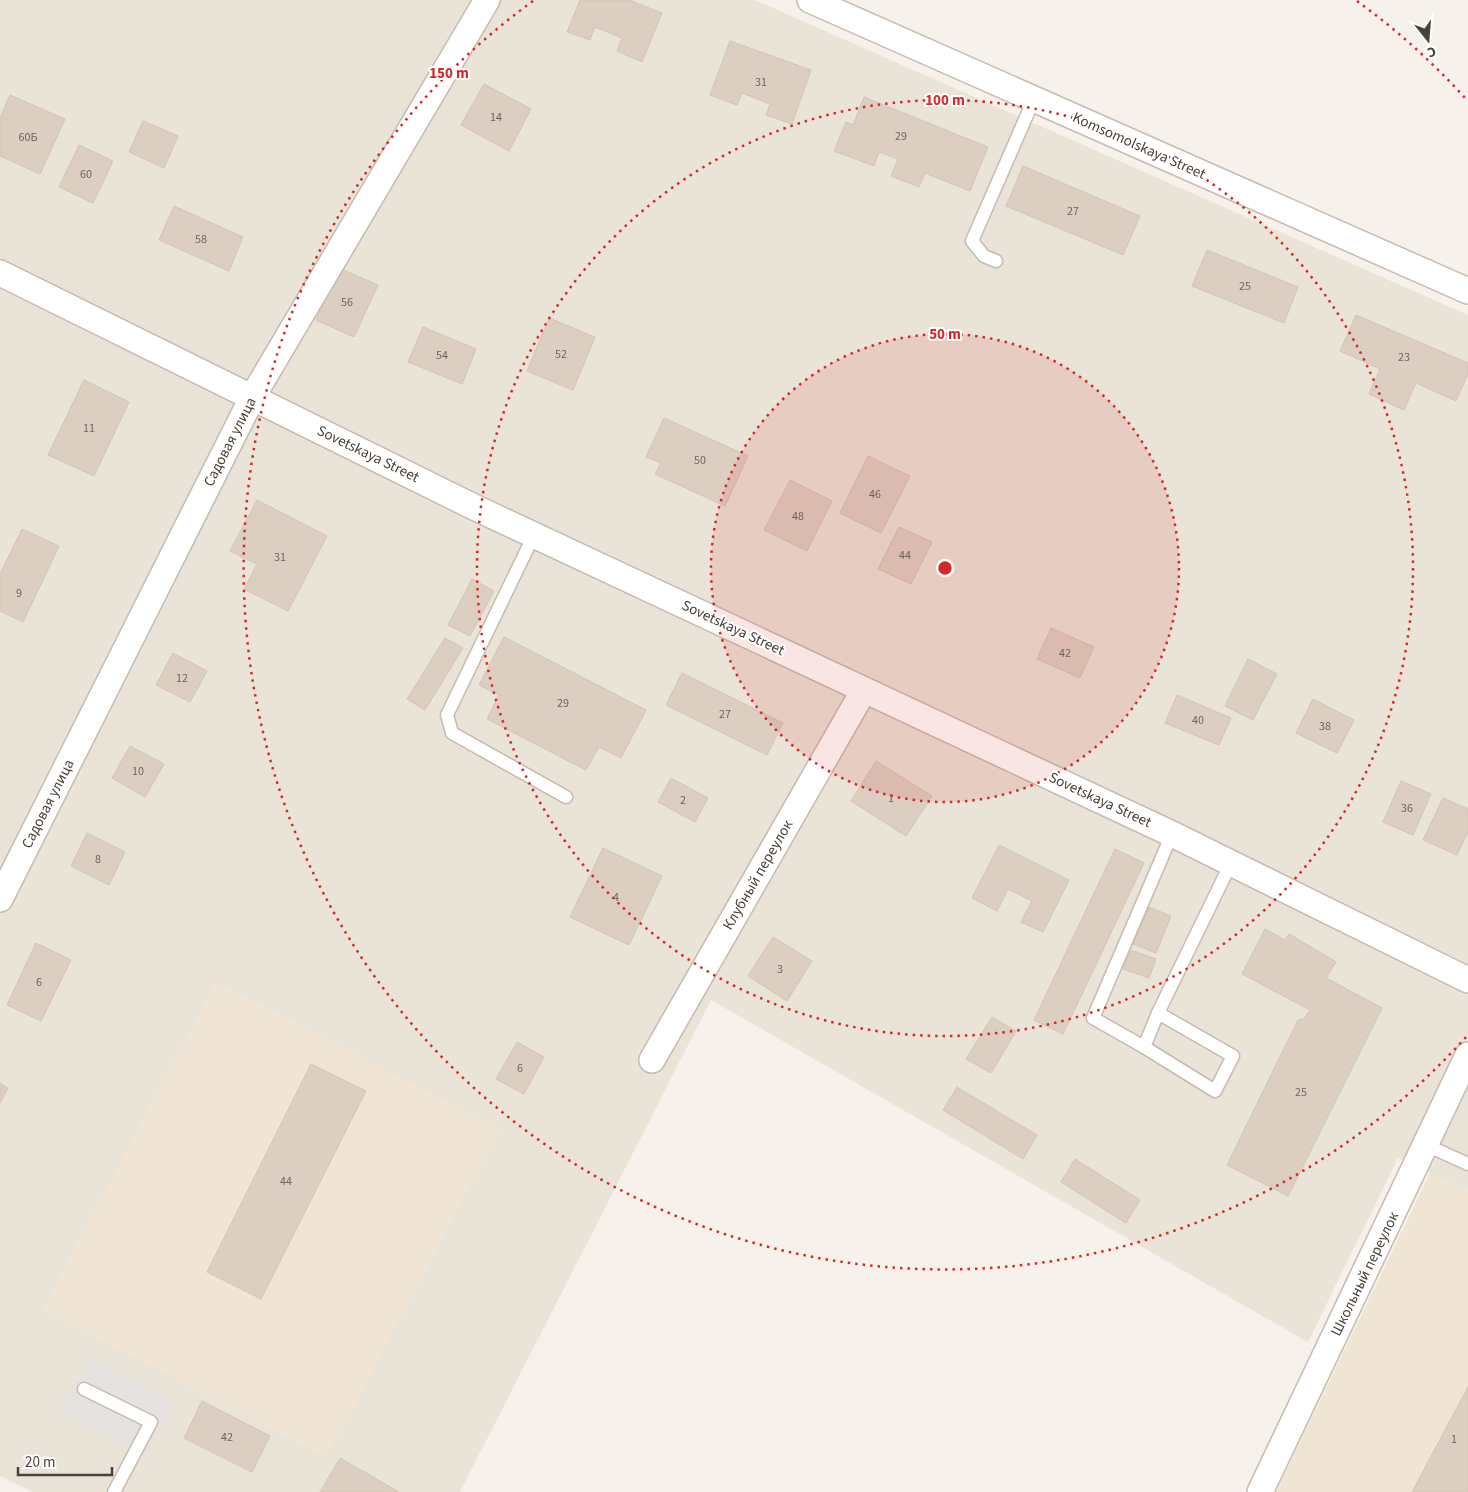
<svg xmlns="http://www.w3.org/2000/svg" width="1468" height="1492" font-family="'Source Sans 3',sans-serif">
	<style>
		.residential { fill: #eae3d8 }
		.education { fill: #f0e5d4 }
		.parking { fill: #e5e2df }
		.building { fill: #dccfc2; stroke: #d4c3b2 }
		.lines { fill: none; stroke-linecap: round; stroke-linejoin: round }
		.lane-casing { stroke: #c5bbaf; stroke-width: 15 }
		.street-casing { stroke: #c5bbaf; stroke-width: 28 }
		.lane { stroke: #fff; stroke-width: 12 }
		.street { stroke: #fff; stroke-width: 25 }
		.ring { fill: none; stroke: #d62828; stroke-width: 2.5; stroke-dasharray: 2.5 5 }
		.labels { text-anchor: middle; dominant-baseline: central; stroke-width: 4; stroke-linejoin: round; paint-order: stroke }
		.number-label { font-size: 12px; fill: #6f645a }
		.street-label { font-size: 15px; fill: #4b4138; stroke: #fff }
		.centre { fill: #d62828; stroke: #fff; stroke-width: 2.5 }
		.ring-label { font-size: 15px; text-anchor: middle; font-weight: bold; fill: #d62828; stroke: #fff; stroke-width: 4; stroke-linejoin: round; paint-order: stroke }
	</style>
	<rect width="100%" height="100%" fill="#f6f1ea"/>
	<polygon class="residential" points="0,0 755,0 1468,315 1468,1191 1398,1158 1308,1342 711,1000 460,1492 33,1492 0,1476"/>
	<g class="education">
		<polygon points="216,981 500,1130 326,1458 43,1309"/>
		<polygon points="1430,1173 1468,1191 1468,1492 1276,1492"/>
	</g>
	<polygon class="parking" points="89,1357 174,1402 145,1457 60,1412"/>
	<g class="building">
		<polygon points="580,0 629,0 662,13 642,62 617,51 622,38 595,27 590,40 567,32"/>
		<polygon points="730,41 811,70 792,124 766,115 770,104 742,93 737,105 710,95"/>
		<polygon points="484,84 531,109 509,151 461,125"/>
		<polygon points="10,95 65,119 40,174 0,156 0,118"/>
		<polygon points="864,97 988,147 970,191 925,173 919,187 891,176 898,159 879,152 874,166 834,151 846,122 853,125"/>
		<polygon points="143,121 178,136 164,168 129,152"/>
		<polygon points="79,145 113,161 93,203 59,187"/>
		<polygon points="1023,166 1140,216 1123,255 1006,206"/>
		<polygon points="174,206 243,237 229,271 159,240"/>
		<polygon points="1207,250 1298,287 1284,323 1192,286"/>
		<polygon points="339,268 378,285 354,337 316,320"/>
		<polygon points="1356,315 1468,363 1468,374 1456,401 1416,383 1404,410 1369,394 1380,369 1340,351"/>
		<polygon points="549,318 595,337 573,390 527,371"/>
		<polygon points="423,327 476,349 462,384 408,362"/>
		<polygon points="84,380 129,402 94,476 48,455"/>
		<polygon points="664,418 748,456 725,506 655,474 661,463 646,457"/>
		<polygon points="868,456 910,476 881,533 840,513"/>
		<polygon points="790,480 832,501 807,551 764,530"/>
		<polygon points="257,500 327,536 288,611 244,589 257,564 230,551"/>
		<polygon points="899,527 932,542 911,584 878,569"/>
		<polygon points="22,529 59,546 23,622 0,611 0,574"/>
		<polygon points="472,579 494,591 470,636 448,625"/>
		<polygon points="1051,628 1094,647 1080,678 1037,659"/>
		<polygon points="504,637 646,710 621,758 599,747 586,770 487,719 499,695 479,685"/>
		<polygon points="445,638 463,648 425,710 407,699"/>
		<polygon points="173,653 207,671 190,702 156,685"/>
		<polygon points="1248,659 1277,674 1253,720 1225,706"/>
		<polygon points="682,673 783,723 767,755 666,705"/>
		<polygon points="1177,695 1231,718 1219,745 1165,723"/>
		<polygon points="1313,699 1354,720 1337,753 1296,733"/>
		<polygon points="130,746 164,764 145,797 112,778"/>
		<polygon points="876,761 932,796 906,836 851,801"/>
		<polygon points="671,778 708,798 695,822 658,802"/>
		<polygon points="1401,781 1431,794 1413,835 1383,822"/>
		<polygon points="1443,798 1468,809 1468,832 1457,855 1423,840"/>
		<polygon points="87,833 125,852 109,885 71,866"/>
		<polygon points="999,845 1069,880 1043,932 1021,922 1032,901 1008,889 997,911 972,898"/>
		<polygon points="603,848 662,876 629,945 570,917"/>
		<polygon points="1115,849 1144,863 1063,1034 1034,1020"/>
		<polygon points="1149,907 1171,916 1156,953 1133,944"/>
		<polygon points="1265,929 1285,940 1289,934 1336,962 1326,978 1382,1008 1288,1196 1227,1165 1298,1020 1304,1019 1310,1010 1242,974"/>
		<polygon points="773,937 812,961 787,1001 748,976"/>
		<polygon points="36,943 71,960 41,1021 7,1005"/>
		<polygon points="1131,950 1156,959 1149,978 1123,969"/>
		<polygon points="992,1017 1016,1031 991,1073 966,1059"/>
		<polygon points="517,1042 544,1057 524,1094 496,1079"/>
		<polygon points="311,1064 366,1091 261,1299 207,1272"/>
		<polygon points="0,1083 8,1088 0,1103"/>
		<polygon points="957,1087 1037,1135 1023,1159 943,1110"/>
		<polygon points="1075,1159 1140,1200 1126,1223 1061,1182"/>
		<polygon points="1468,1387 1468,1492 1412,1492"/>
		<polygon points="202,1401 270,1436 252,1472 184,1438"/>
		<polygon points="340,1458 399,1492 320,1492"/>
	</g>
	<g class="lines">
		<g class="lane-casing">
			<g id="lane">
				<polyline points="996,261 984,256 972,241 1034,99"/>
				<polyline points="534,535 447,715 452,733 566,797"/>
				<polyline points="1172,834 1093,1018 1144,1047 1215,1091 1233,1056 1158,1013 1231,863"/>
				<polyline points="1144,1047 1158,1013"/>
				<polyline points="1426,1145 1468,1164"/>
				<polyline points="84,1389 151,1422 114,1492"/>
			</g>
		</g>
		<g class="street-casing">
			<g id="street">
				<polyline points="810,0 1468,291"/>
				<polyline points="0,273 476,508 1172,834 1468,980"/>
				<polyline points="0,899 253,396 487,0"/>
				<polyline points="652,1060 864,690"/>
				<polyline points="1260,1492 1468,1055"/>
			</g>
		</g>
		<use href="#lane" class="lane"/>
		<use href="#street" class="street"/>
	</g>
	<circle cx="945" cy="568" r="234" fill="#d62828" fill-opacity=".12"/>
	<g class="ring">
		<circle cx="945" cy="568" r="234"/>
		<circle cx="945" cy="568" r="468"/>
		<path d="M1466 1037A701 701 0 1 1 533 1M1357 1A701 701 0 0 1 1466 99"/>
	</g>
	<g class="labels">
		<g class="number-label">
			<text x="761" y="82">31</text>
			<text x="496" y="117">14</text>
			<text x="901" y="136">29</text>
			<text x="28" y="137">60Б</text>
			<text x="86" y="174">60</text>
			<text x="1073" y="211">27</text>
			<text x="201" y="239">58</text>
			<text x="1245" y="286">25</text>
			<text x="347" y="302">56</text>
			<text x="561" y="354">52</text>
			<text x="442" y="355">54</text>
			<text x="1404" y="357">23</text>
			<text x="89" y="428">11</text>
			<text x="700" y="460">50</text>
			<text x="875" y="494">46</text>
			<text x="798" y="516">48</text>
			<text x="905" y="555">44</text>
			<text x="280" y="557">31</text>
			<text x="19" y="593">9</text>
			<text x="1065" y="653">42</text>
			<text x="182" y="678">12</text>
			<text x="563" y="703">29</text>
			<text x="725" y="714">27</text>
			<text x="1198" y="720">40</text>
			<text x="1325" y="726">38</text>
			<text x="138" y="771">10</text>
			<text x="891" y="798">1</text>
			<text x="683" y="800">2</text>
			<text x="1407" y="808">36</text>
			<text x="98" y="859">8</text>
			<text x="616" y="897">4</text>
			<text x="780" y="969">3</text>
			<text x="39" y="982">6</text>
			<text x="520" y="1068">6</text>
			<text x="1301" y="1092">25</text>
			<text x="286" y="1181">44</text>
			<text x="227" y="1437">42</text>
			<text x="1454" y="1439">1</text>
		</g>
		<g class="street-label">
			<text transform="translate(1139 146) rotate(24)">Komsomolskaya Street</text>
			<text transform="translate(230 442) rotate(-63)">Садовая улица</text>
			<text transform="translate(368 454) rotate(26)">Sovetskaya Street</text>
			<text transform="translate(733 628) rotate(25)">Sovetskaya Street</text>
			<text transform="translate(1100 800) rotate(25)">Sovetskaya Street</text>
			<text transform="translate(48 804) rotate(-63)">Садовая улица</text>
			<text transform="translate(758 875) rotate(-60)">Клубный переулок</text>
			<text transform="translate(1365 1274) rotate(-64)">Школьный переулок</text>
		</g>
	</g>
	<circle cx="945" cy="568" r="8" class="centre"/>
	<g class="ring-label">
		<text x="449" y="78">150 m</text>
		<text x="945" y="105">100 m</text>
		<text x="945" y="339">50 m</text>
	</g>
	<g transform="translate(1428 40) rotate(163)" stroke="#ffffff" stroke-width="4" paint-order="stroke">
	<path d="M0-4L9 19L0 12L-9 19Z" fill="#4b4138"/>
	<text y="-8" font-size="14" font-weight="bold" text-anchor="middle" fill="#4b4138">С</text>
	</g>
	<path d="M18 1467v8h94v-8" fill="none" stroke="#4b4138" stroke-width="2.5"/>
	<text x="25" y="1467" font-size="15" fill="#4b4138" stroke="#ffffff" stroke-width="4" paint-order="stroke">20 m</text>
</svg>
